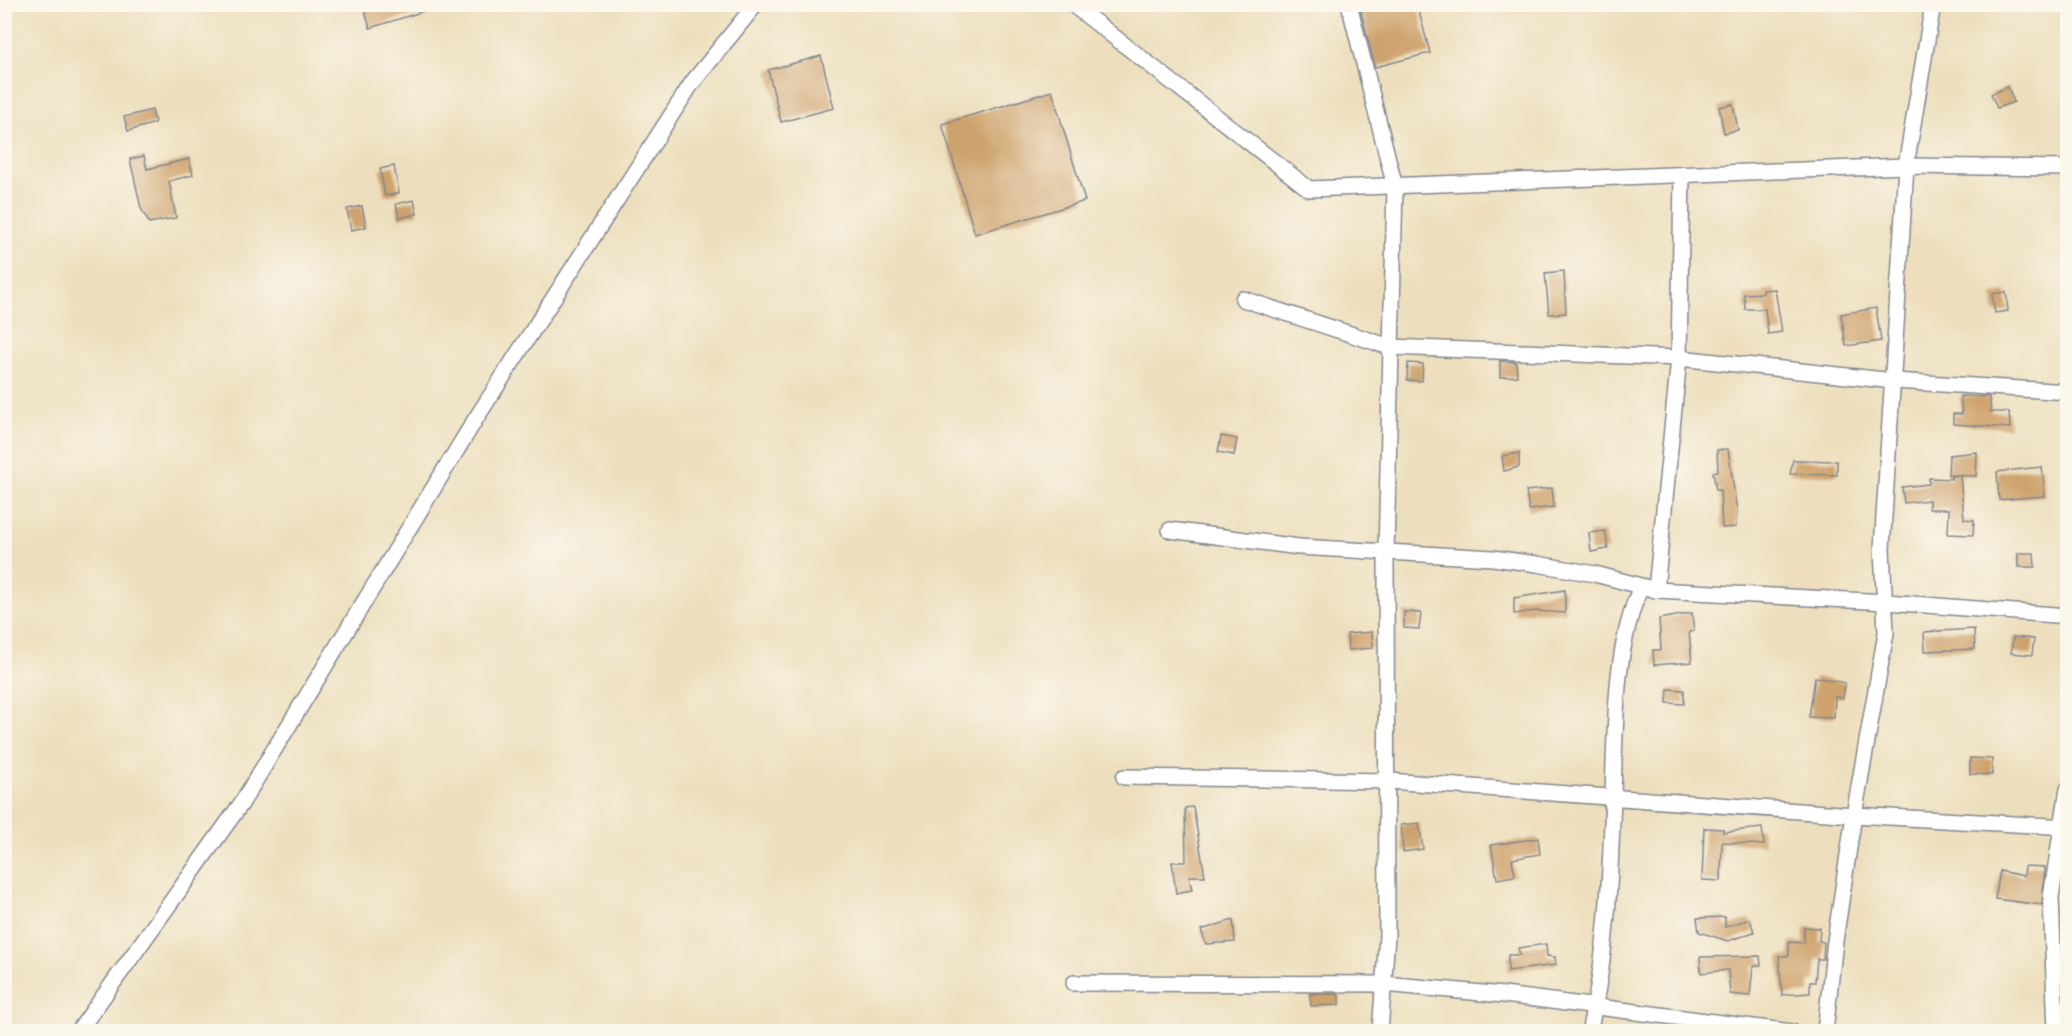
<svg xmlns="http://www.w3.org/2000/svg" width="2072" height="1036" font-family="Mali,sans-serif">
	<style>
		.building { fill: #cea26c }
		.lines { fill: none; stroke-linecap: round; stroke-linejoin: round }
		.street-casing { stroke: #84878e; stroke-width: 18 }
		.street { stroke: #fff; stroke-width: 15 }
	</style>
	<rect width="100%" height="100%" fill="#fbf7ec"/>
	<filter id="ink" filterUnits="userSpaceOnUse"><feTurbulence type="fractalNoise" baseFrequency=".0167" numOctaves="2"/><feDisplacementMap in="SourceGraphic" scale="12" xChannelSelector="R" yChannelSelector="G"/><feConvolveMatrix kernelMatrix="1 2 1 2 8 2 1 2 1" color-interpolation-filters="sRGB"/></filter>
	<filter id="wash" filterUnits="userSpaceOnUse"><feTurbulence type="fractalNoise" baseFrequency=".008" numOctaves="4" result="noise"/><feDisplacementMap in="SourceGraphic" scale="24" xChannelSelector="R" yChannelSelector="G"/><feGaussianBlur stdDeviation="1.35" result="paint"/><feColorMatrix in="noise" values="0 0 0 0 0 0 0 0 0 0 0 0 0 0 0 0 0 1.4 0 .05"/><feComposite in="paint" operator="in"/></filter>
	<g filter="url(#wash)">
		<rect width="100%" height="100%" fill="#eddfbd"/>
		<g id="blocks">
			<g class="building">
				<polygon points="374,4 434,4 434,8 370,28 364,8"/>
				<polygon points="1385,4 1417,4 1430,53 1375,67 1361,11"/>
				<polygon points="821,56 834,108 781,122 768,70"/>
				<polygon points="2008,87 2014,102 1997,108 1991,94"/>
				<polygon points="1052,91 1085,201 975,234 942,124"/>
				<polygon points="1733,104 1738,130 1724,133 1719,107"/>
				<polygon points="152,110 155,123 128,131 124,117"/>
				<polygon points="144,156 147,169 189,159 193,175 169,181 176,218 149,223 141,208 130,159"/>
				<polygon points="394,166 399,193 385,196 380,169"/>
				<polygon points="414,200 417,214 399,218 396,204"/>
				<polygon points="362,206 366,227 351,230 347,209"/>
				<polygon points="1564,271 1566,313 1549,314 1545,273"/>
				<polygon points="1775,289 1782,332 1768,334 1765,309 1745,309 1744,294 1763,293 1763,290"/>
				<polygon points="2006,292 2008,311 1995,313 1992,294"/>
				<polygon points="1876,308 1881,341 1846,346 1841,314"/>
				<polygon points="1500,361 1516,362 1517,376 1500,377"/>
				<polygon points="1408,363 1423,364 1422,381 1407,380"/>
				<polygon points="1960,396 1989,397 1991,412 2009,412 2010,428 1953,424 1953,414 1962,414"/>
				<polygon points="1221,436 1237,439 1234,455 1218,452"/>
				<polygon points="1728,449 1737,511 1736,527 1722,528 1720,490 1716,490 1713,472 1718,471 1717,450"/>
				<polygon points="1977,452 1976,476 1948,475 1949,455"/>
				<polygon points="1519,453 1519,467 1504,471 1502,456"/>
				<polygon points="1793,460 1837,461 1837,475 1790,474"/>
				<polygon points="2042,467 2045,496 1999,500 1997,472"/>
				<polygon points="1960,475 1964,519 1974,520 1973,535 1948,534 1949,509 1929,509 1929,500 1904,503 1902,487 1929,484 1929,478 1951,479 1951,476"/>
				<polygon points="1552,488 1554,507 1529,510 1526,491"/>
				<polygon points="1605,531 1608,549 1591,552 1589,533"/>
				<polygon points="2018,553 2034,553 2035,567 2018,567"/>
				<polygon points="1565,590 1565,613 1536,611 1514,614 1514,598"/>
				<polygon points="1404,612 1421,613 1419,629 1404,628"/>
				<polygon points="1692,613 1694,631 1689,632 1692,662 1654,665 1653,650 1661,650 1659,619"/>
				<polygon points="1974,629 1975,649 1925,651 1924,632"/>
				<polygon points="1372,632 1373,648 1348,650 1347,634"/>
				<polygon points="2013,637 2034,639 2032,655 2011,653"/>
				<polygon points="1815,677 1845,683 1843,698 1835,697 1834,718 1809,717"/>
				<polygon points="1668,689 1684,690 1684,704 1667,703"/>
				<polygon points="1970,758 1992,759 1992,775 1970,774"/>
				<polygon points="1193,807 1205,876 1189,876 1192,890 1176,893 1172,862 1186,862 1185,808"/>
				<polygon points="1419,823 1423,849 1403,852 1401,825"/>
				<polygon points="1704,828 1723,829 1723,832 1762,828 1764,845 1722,842 1721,881 1702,880"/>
				<polygon points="1538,838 1540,854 1512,859 1515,876 1497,879 1491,845"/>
				<polygon points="2025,866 2045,867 2042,905 1995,899 2000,871 2024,876"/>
				<polygon points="1725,917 1725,927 1750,919 1754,932 1728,941 1699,932 1697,918"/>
				<polygon points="1233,920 1235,942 1206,944 1201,930"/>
				<polygon points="1804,927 1820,928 1819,941 1824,942 1823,959 1817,959 1815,982 1810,982 1810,993 1782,995 1779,956 1789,956 1789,942 1804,943"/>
				<polygon points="1546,944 1547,956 1555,957 1556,965 1508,971 1508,955 1520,955 1518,948"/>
				<polygon points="1760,956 1761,965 1753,966 1750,996 1730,994 1728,970 1701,973 1700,957"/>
				<polygon points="1310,994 1339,994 1339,1005 1311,1006"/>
			</g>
		</g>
	</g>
	<g filter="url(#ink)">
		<use href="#blocks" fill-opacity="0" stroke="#84878e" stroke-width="1.5"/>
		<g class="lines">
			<g class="street-casing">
				<g id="street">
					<polyline points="1072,4 1309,189 1906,166 2068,168"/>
					<polyline points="1349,4 1395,187 1386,552 1387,936 1380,1032"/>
					<polyline points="1243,299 1390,347 1679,358 1894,381 2068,392"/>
					<polyline points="1170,530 1299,547 1493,558 1537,564 1595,574 1656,590 1887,602 2068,616"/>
					<polyline points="1656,590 1679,358 1682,176"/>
					<polyline points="1124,777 1389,781 1854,815 2068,827"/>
					<polyline points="1074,983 1384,984 1504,995 1792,1032"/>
					<polyline points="78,1032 241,804 475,420 692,83 756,4"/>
					<path d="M1589,1032C1610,944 1611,853 1614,763C1616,703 1617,645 1640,588"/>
					<polyline points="1825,1032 1835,941 1854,815 1886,633 1882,549 1906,166 1933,4"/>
					<polyline points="2056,1032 2051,897 2068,789"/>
				</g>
			</g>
			<use href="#street" class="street"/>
		</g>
	</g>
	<rect width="2072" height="1036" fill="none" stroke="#fbf7ec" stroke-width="24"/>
</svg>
